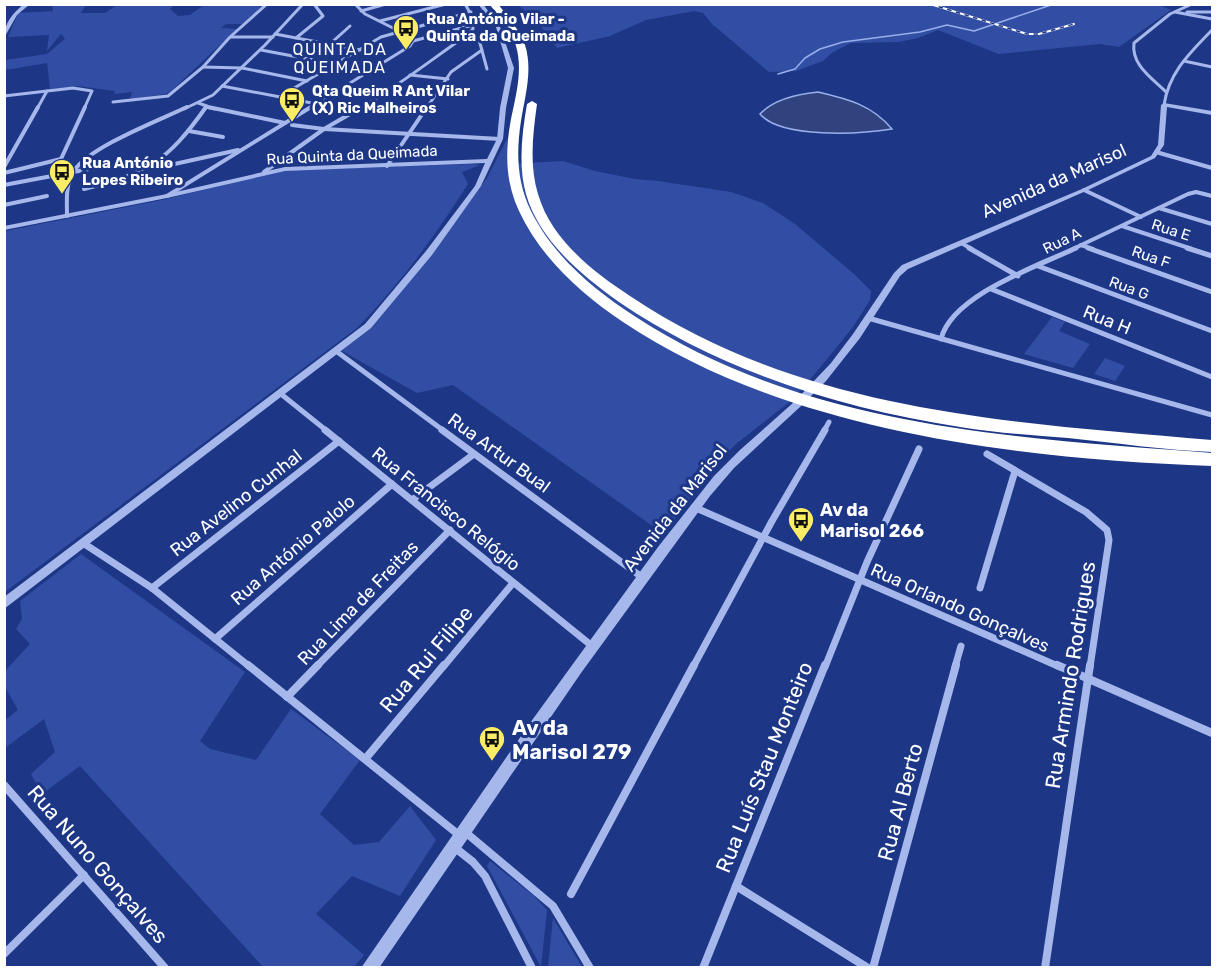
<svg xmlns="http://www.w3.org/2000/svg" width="1217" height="972" font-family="Rubik,sans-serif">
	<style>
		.green { fill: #314ea4 }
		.water { fill: #30437e; stroke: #99afec; stroke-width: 1.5 }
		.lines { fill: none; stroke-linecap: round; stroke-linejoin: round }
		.stream { stroke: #99afec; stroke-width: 1.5 }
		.minor-far4 { stroke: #a6b7eb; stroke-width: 3 }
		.minor-far3 { stroke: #a6b7eb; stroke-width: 4 }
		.minor-far2 { stroke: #a6b7eb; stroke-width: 5 }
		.minor-far1 { stroke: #a6b7eb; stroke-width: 7 }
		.minor { stroke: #a6b7eb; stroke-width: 8 }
		.tertiary { fill: #a6b7eb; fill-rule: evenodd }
		.motorway { fill: #fff; fill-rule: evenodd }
		.rail-casing { stroke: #fff; stroke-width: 2 }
		.rail { stroke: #1d3786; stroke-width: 1.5; stroke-dasharray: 4.5; stroke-linecap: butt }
		.labels { text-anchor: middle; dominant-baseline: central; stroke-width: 6; stroke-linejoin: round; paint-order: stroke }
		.far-poi-label { font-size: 15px; font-weight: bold; fill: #fff; stroke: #1d3786; text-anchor: start }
		.far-street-label { font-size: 15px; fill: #fff; stroke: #1d3786 }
		.far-neighbourhood-label { font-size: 16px; letter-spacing: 1.5px; fill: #fff; stroke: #1d3786 }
		.street-label { font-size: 18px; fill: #fff; stroke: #1d3786 }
		.poi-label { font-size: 18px; font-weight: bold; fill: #fff; stroke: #1d3786; text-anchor: start }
		.near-street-label { font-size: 21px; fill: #fff; stroke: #1d3786 }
		.near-poi-label { font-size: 21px; font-weight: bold; fill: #fff; stroke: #1d3786; text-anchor: start }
	</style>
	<rect width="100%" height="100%" fill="#1d3786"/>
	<g class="green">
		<polygon points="52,5 86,5 81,13 105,13 117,5 174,5 170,9 178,16 190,15 204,5 265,5 242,24 226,24 221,28 237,29 171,91 166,94 130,99 132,92 114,94 115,91 78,86 50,89 47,63 5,70 5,60 47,54 65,39 61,34 47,51 49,35 8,37 18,13 53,11"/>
		<polygon points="1160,5 1171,10 1119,47 1100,44 999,54 938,30 918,38 899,42 851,43 833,52 823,61 796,71 769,72 712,24 703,13 694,11 646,20 610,36 557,48 536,20 518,5"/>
		<polygon points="508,137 507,164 563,161 595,171 635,179 658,181 731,192 763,203 795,224 854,274 871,291 870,300 853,327 814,375 792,400 736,444 710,471 664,534 453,385 417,393 342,351 373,325 426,261 487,178"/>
		<path d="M471,164L480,165L462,172L468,184C435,236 400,284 357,328L5,592V231L167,199L266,174L293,170Z"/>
		<polygon points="1052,317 1065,322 1059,331 1090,344 1073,368 1024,354"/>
		<polygon points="1105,358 1125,366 1115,381 1094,374"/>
		<polygon points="81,554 245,672 200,741 210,749 256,760 291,709 360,760 320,814 354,845 379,842 410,806 436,840 400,896 352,876 316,914 364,955 354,967 263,967 80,766 42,794 31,774 55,752 44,719 5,748 5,720 18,710 5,687 5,671 30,644 16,629 22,619 20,601"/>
		<polygon points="490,861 534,896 547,910 541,967 487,866"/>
		<polygon points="553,918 582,967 548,967"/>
	</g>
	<path class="water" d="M818,92C848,99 872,105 892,129C861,134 781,139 760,114C774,99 798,94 818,92Z"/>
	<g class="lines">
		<polyline class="stream" points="778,74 795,69 805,58 820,49 843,42 920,32 947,25 974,31 1054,4"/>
		<g class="minor-far4">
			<polyline points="361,11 386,4"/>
			<polyline points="1175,12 1212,19"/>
			<polyline points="1187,12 1212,12"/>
			<polyline points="380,21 446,4"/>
			<polyline points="275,34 360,50"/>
			<polyline points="467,35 478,36 487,69"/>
			<polyline points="231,37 273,37"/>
			<polyline points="296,38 323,16 314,4"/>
			<polyline points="413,41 473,25"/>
			<polyline points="330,44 350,26"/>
			<polyline points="261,50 335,64"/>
			<polyline points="1184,61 1212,67"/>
			<polyline points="203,67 242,68 307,81"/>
			<polyline points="410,75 448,79"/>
			<polyline points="222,86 317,104"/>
			<path d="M1166,92C1152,78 1131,65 1134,43L1170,14L1192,4"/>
			<polyline points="4,96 73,88 92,91 84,109"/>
			<polyline points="279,97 381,37 471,12"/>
			<polyline points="113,102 168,96 203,67 230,37 267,4"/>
			<polyline points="198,103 207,106 205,109"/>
			<path d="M1164,105C1169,72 1190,53 1212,30"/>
			<polyline points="206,107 215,109"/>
			<polyline points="37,109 47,91"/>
			<polyline points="184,109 213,95 265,45 303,4"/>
			<polyline points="308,109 410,46 413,41 409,36 365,14 355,4"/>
			<path d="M359,109C397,87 431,60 467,35L473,29L472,16L465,4"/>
			<polyline points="426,109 451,72 482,50"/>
		</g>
		<g class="minor-far3">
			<polyline points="208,107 285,123"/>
			<polyline points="292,125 324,129 500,139"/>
			<polyline points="189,131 223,137"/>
			<polyline points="1156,152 1212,168"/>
			<polyline points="387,166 427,107"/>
			<polyline points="4,167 38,107"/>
			<polyline points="264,172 324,129 362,107"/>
			<polyline points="4,173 61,159 85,107"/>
			<polyline points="4,185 100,167 170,165 238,150"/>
			<path d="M84,189C147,174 168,161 206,107"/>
			<polyline points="1084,190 1141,217"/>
			<polyline points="167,196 311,107"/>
			<polyline points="4,205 47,196"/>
			<polyline points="1159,208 1212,224"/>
			<path d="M67,216C67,201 65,184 74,171C89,147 160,120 187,107"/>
			<polyline points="1122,226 1192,249"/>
			<polyline points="961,243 972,249"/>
			<polyline points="1081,245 1093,249"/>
			<polyline points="1073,249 1188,194 1196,192 1212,196"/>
		</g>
		<g class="minor-far2">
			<polyline points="969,248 1018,276"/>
			<polyline points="1088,248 1212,292"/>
			<polyline points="1187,248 1212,256"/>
			<polyline points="1038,266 1212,331"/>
			<polyline points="991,289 1212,377"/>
			<polyline points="868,318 1212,415"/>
			<path d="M941,339C952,295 1038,266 1076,248"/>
			<polyline points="336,351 444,431"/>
			<polyline points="281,394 327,431"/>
			<polyline points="824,431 829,422"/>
		</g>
		<g class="minor-far1">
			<polyline points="325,430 592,646"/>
			<polyline points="442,430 643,578"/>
			<polyline points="987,454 1086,512 1107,530 1109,540 1090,667"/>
			<polyline points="412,500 474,454"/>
			<polyline points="696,508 1060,667"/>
			<polyline points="83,543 152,588 250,667"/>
			<polyline points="152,588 339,441"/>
			<polyline points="980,588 1015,471"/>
			<polyline points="215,639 392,484"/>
			<polyline points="316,667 450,530"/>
			<polyline points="443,667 513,583"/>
			<polyline points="693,667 772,521 825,430"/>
			<polyline points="825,667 867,562 919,449"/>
			<polyline points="955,667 961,646"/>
		</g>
		<g class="minor">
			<polyline points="248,665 459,835"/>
			<polyline points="1057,665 1212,733"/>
			<polyline points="287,697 318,665"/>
			<polyline points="366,758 444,665"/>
			<polyline points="4,785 165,968"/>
			<polyline points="464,831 553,906 590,968"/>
			<polyline points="454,847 473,862 485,876 532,968"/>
			<polyline points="736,886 868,968"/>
			<polyline points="571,894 694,665"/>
			<polyline points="4,954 84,875"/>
			<polyline points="703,968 825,665"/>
			<polyline points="873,968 956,665"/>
			<polyline points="1045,968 1090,665"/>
		</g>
		<g class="tertiary">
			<path d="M24,4H30L17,15L4,38C4,23 13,13 24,4Z"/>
			<polygon points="478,4 483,4 500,27 514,68 506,108 503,139 481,186 432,255 371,328 4,609 4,597 365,324 426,251 475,186 485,163 285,171 167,198 4,230 4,226 167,194 285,167 487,159 497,139 500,108 508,68 496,27"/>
			<polygon points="1164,103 1212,111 1212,115 1167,107 1164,145 1155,158 1086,191 908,269 900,276 860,338 826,381 800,407 734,468 710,496 581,673 379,968 361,968 530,723 658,547 714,476 740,450 794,402 831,363 853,334 894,273 902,265 1082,189 1151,156 1158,145 1161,105"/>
		</g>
		<g class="motorway">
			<path d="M489,4H498C508,17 519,29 525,45C533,70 525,96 521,121C516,153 517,183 531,211C554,257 594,290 636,317C806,428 1016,438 1212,453V466C1019,459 787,432 623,322C581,294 541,258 519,211C505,181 505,151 511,119C516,95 523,70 516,46C512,29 500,17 489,4Z"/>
			<path d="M532,101L537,104C533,133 529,165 538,194C551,239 592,271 630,296C805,413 1009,422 1212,440V452C1164,450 1116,443 1068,438C1032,435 996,433 960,427C840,409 719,370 619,302C581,275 539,240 526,194C518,165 522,133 527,104Z"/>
		</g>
		<g class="rail-casing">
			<polyline id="rail" points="930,4 1027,34 1039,34 1074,24"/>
		</g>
		<use href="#rail" class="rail"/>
	</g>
	<defs>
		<g id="bus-pin" transform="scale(1.35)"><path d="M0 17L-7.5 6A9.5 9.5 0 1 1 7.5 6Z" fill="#faec64" stroke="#1d3786"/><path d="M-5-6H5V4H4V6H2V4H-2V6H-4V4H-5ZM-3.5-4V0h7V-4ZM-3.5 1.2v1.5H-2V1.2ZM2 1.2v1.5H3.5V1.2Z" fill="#111"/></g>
	</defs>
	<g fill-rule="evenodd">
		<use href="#bus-pin" x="406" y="28"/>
		<use href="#bus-pin" x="292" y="100"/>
		<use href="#bus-pin" x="62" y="172"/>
		<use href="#bus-pin" x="801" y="520"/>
		<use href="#bus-pin" x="492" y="739"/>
	</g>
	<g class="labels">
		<g class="far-poi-label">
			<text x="426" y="19">Rua António Vilar -<tspan x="426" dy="17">Quinta da Queimada</tspan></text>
			<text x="312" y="91">Qta Queim R Ant Vilar<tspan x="312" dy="17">(X) Ric Malheiros</tspan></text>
			<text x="82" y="163">Rua António<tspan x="82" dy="17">Lopes Ribeiro</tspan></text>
		</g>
		<g class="far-street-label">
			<text transform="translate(352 155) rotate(-3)">Rua Quinta da Queimada</text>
			<text transform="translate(1171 230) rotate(18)">Rua E</text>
			<text transform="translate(1062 241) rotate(-26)">Rua A</text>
			<text transform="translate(1151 257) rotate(19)">Rua F</text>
			<text transform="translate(1129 288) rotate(20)">Rua G</text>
		</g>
		<g class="far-neighbourhood-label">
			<text x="340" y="49">QUINTA DA<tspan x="340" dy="18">QUEIMADA</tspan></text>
		</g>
		<g class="street-label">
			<text transform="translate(1054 181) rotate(-24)">Avenida da Marisol</text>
			<text transform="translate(1107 320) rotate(22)">Rua H</text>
			<text transform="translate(499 453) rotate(36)">Rua Artur Bual</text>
			<text transform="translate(236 503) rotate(-38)">Rua Avelino Cunhal</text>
			<text transform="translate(675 508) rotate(-52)">Avenida da Marisol</text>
			<text transform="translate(446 509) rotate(39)">Rua Francisco Relógio</text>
			<text transform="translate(293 550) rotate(-41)">Rua António Palolo</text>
			<text transform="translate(358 603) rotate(-46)">Rua Lima de Freitas</text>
			<text transform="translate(960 608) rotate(24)">Rua Orlando Gonçalves</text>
		</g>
		<g class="poi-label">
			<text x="820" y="510">Av da<tspan x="820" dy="21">Marisol 266</tspan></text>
		</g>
		<g class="near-street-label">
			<text transform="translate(426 659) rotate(-50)">Rua Rui Filipe</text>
			<text transform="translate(1070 675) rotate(-81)">Rua Armindo Rodrigues</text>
			<text transform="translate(764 767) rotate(-68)">Rua Luís Stau Monteiro</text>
			<text transform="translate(900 802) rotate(-75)">Rua Al Berto</text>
			<text transform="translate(98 864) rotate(49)">Rua Nuno Gonçalves</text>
		</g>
		<g class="near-poi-label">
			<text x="512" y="727">Av da<tspan x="512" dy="24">Marisol 279</tspan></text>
		</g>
	</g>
	<rect width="1217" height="972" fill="none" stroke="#ffffff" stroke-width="12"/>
</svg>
